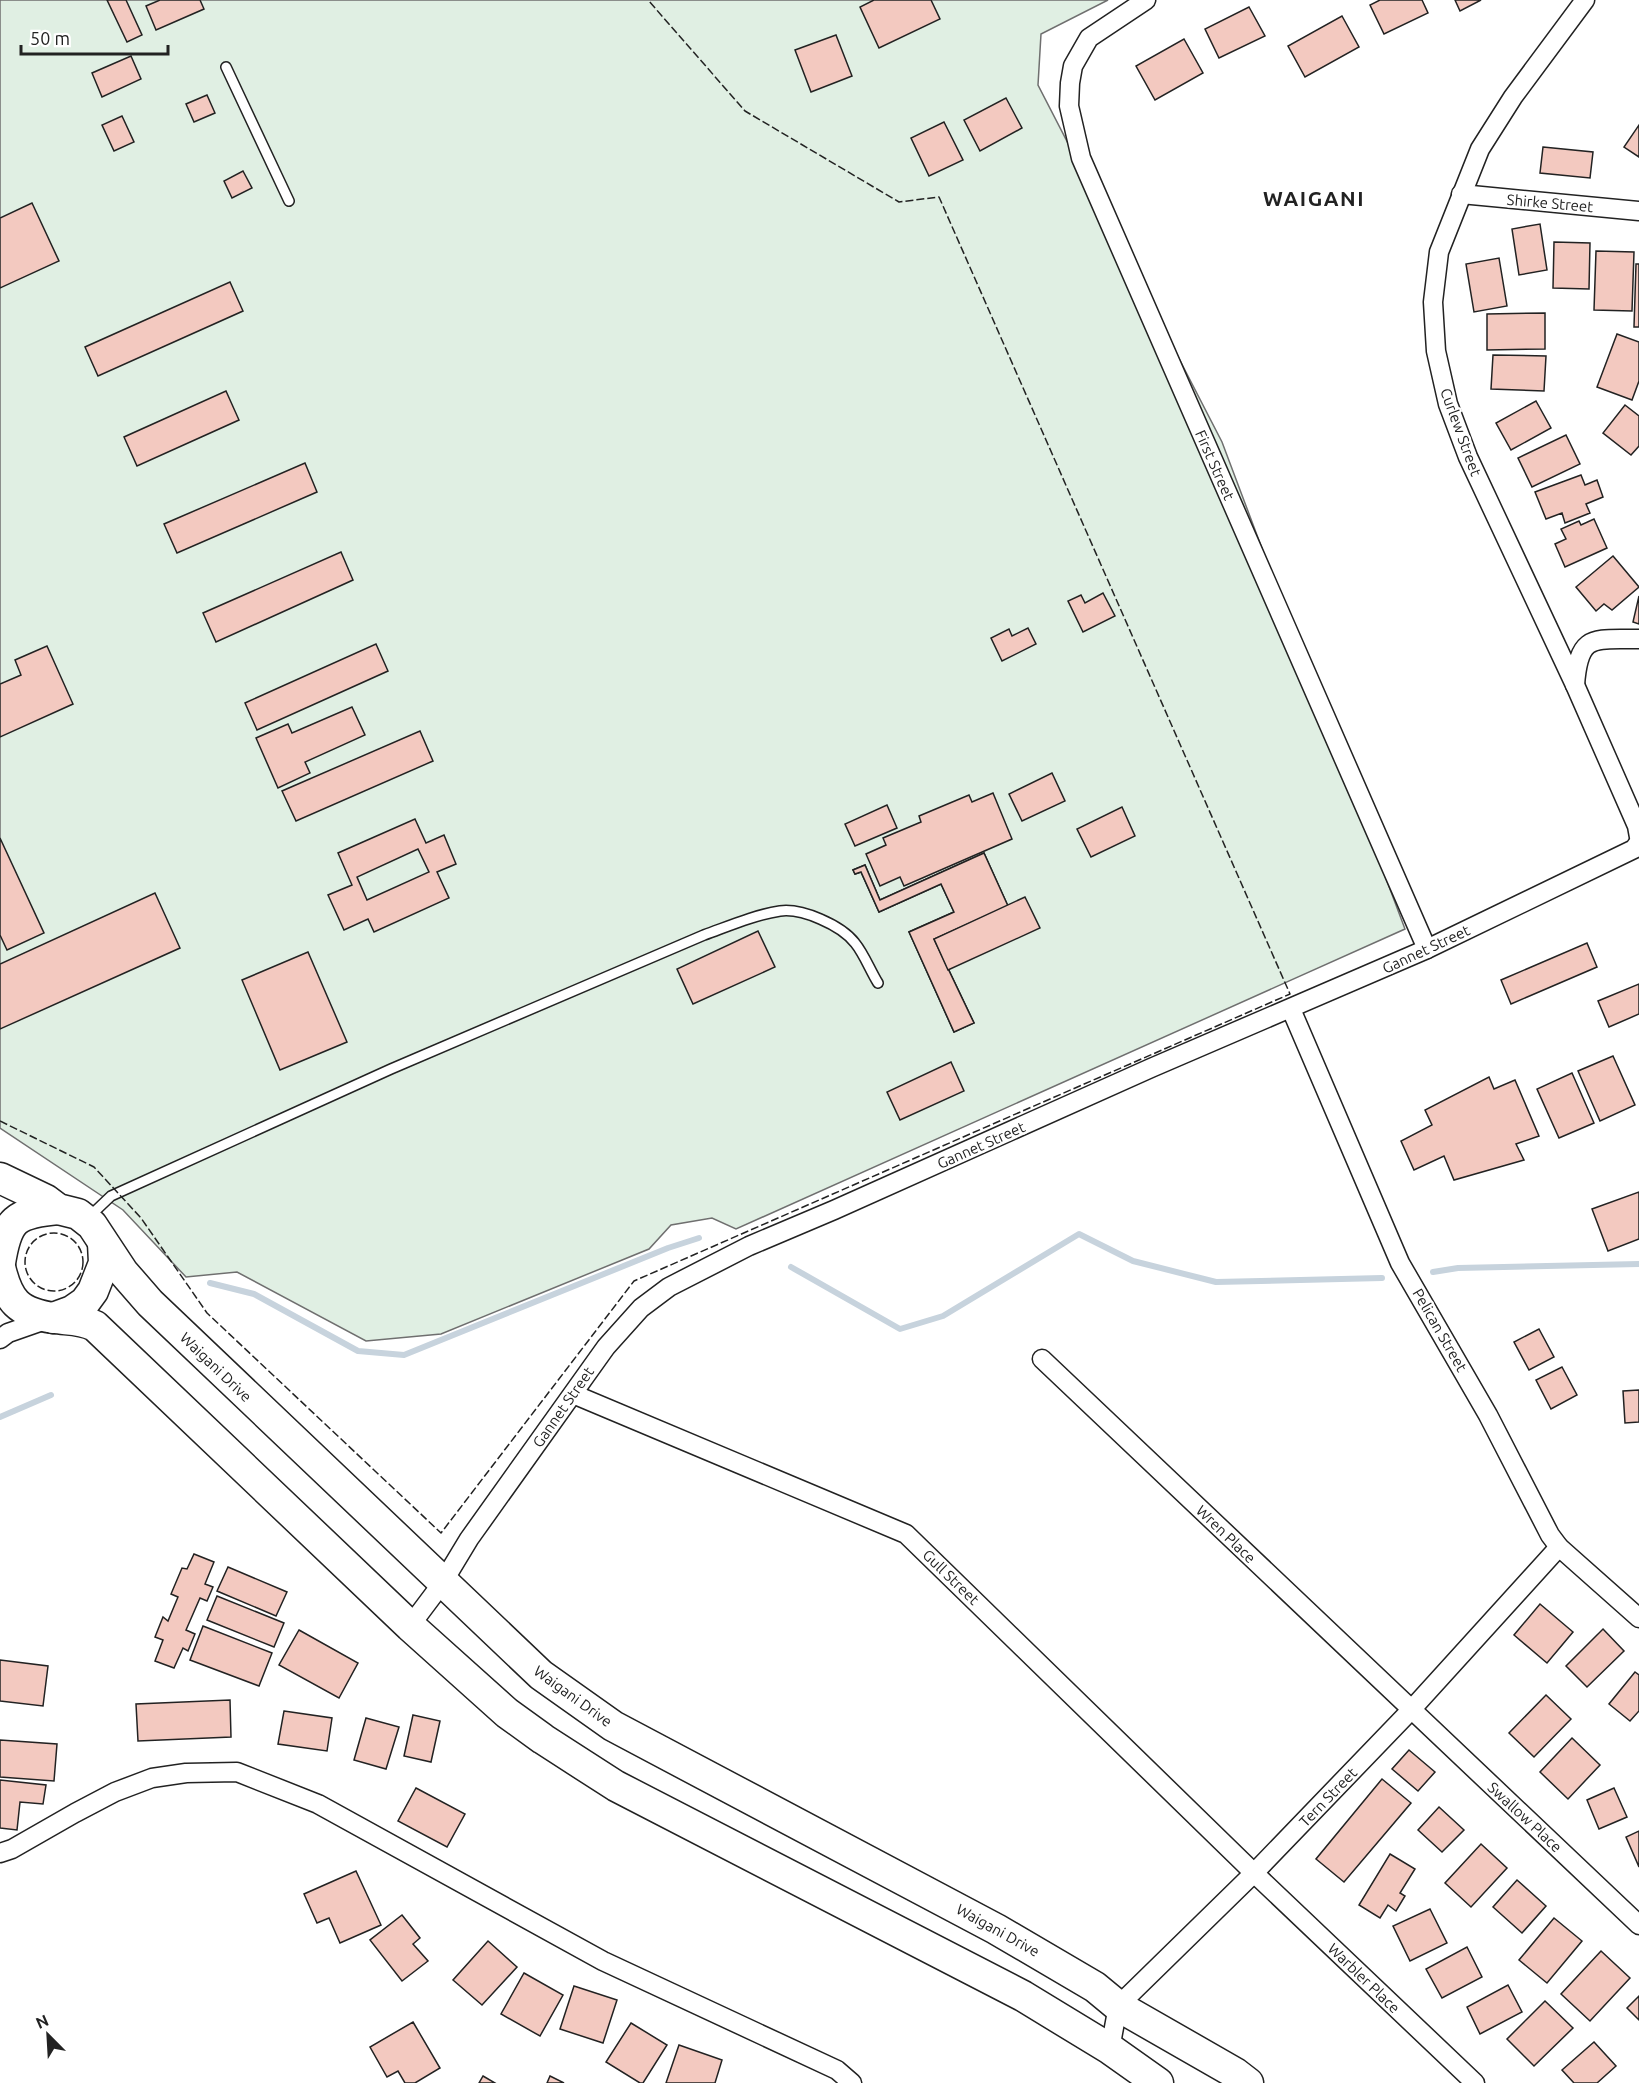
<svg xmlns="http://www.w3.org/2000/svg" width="1639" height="2083" font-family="Ubuntu,sans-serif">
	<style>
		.green { fill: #e0efe3; stroke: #6f6f6f; stroke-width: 1.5 }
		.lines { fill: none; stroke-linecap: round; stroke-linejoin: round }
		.stream { stroke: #c7d3dd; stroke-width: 6 }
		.building { fill: #f3c9c0; stroke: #222; stroke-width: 1.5; fill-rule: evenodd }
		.service-casing { stroke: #222; stroke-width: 12 }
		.minor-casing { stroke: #222; stroke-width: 21 }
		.trunk-casing { stroke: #222; stroke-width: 33 }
		.service { stroke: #fff; stroke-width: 9 }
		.minor { stroke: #fff; stroke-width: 18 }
		.trunk { stroke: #fff; stroke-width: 30 }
		.fence { stroke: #222; stroke-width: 1.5; stroke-dasharray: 8 3; stroke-linecap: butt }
		.labels { text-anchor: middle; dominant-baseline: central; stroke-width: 4.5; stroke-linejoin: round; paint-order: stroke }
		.street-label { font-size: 15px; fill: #222; stroke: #fff }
		.district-label { font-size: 21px; font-weight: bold; letter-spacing: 1.5px; fill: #222; stroke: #fff }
	</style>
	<rect width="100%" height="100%" fill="#fff"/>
	<polygon class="green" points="0,0 1108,0 1041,34 1038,85 1222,442 1405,929 736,1229 712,1218 671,1225 649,1249 441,1334 366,1341 237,1272 186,1277 123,1210 0,1128"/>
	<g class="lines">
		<g class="stream">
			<polyline points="791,1267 900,1329 943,1316 1079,1234 1133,1261 1216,1282 1382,1278"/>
			<polyline points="1433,1272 1458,1268 1639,1264"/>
			<polyline points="210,1283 254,1294 358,1351 404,1355 668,1248 699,1238"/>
			<polyline points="0,1417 51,1395"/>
		</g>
	</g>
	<g class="building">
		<polygon points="107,0 126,0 142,35 127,42"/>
		<polygon points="160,0 200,0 204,9 156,30 146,6"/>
		<polygon points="874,0 931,0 940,19 879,48 860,7"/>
		<polygon points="1380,0 1422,0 1428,13 1384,34 1370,5"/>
		<polygon points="1455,0 1481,0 1460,11"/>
		<polygon points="1249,7 1265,36 1219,58 1205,29"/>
		<polygon points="1342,16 1359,47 1305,77 1288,46"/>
		<polygon points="836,35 852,76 811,92 795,50"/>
		<polygon points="1184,39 1203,73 1155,100 1136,66"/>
		<polygon points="131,56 141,79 102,97 92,73"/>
		<polygon points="207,95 215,113 194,122 186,104"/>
		<polygon points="1006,98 1022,128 980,151 964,120"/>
		<polygon points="122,116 134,142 114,151 102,125"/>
		<polygon points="944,122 963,160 929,176 911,138"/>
		<polygon points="1639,125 1639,157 1624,147"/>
		<polygon points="1543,147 1593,152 1590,178 1540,173"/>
		<polygon points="243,171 252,188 232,198 224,181"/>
		<polygon points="32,203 59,261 0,288 0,218"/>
		<polygon points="1540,224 1547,270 1519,275 1512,229"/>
		<polygon points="1554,242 1590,243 1589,289 1553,288"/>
		<polygon points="1596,251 1634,252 1632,311 1594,310"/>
		<polygon points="1499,258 1507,306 1474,312 1466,264"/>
		<polygon points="1636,264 1639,264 1639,327 1634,327"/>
		<polygon points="230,282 243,311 98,376 85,347"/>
		<polygon points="1545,313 1545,349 1487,350 1487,314"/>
		<polygon points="1617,334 1639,342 1639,381 1632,400 1597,387"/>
		<polygon points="1493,355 1546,356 1544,391 1491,389"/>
		<polygon points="226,391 239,420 137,466 124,437"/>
		<polygon points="1536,401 1551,428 1511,450 1496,423"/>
		<polygon points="1625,405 1639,416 1639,446 1631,455 1603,433"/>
		<polygon points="1566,435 1580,464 1532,487 1518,458"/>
		<polygon points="305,463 317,492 177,553 164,524"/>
		<polygon points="1581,475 1585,485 1597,480 1603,497 1586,504 1590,513 1565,523 1562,513 1546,519 1535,492"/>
		<polygon points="1594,519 1607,548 1565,567 1555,544 1566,539 1561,529 1579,521 1581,525"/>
		<polygon points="341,552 353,580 216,642 203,613"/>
		<polygon points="1613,556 1639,587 1612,610 1604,604 1596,611 1576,587"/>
		<polygon points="1103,593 1115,616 1083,632 1068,601 1081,595 1085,603"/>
		<polygon points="1639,596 1639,624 1633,622"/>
		<polygon points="1028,628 1036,644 1002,661 991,638 1009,629 1012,636"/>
		<polygon points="376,644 388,671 257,730 245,703"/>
		<polygon points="47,646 73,704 0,737 0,684 21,675 15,660"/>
		<polygon points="352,707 365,735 305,762 310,773 278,788 256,738 288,724 292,733"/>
		<polygon points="420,731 433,761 296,821 282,791"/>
		<polygon points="1052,773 1065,801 1022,821 1009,794"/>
		<polygon points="993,793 1012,839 904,886 900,877 880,886 866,854 886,845 883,838 921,822 919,816 969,795 972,802"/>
		<polygon points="887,805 897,828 855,846 845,824"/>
		<polygon points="1122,807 1135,836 1091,857 1077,829"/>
		<path d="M415,819L426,843L444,835L456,864L437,872L449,898L374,932L368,919L344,930L328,895L352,885L338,853ZM418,849L429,872L367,900L357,877Z"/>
		<polygon points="0,838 44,933 7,950 0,935"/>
		<path d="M984,853L1008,906L934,939L974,1023L954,1032L909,932L954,912L941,884L879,912L861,872L855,874L853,870L865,865L880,900ZM979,867L993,899L966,911L952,880Z"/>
		<polygon points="984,853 1008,906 934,939 974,1023 954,1032 909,932 954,912 941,884 879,912 861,872 855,874 853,870 865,865 880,900"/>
		<polygon points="155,893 180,948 0,1029 0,964"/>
		<polygon points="1025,897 1040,928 948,970 934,939"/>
		<polygon points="758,931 775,967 693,1004 677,969"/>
		<polygon points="1587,943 1597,967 1511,1004 1501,980"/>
		<polygon points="308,952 347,1042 280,1070 242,980"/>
		<polygon points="1639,984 1639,1014 1609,1027 1598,1001"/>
		<polygon points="1613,1056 1635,1105 1600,1121 1578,1071"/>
		<polygon points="951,1062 964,1091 900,1120 887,1092"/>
		<polygon points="1572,1073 1594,1123 1559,1138 1537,1089"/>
		<polygon points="1489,1077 1494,1089 1515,1080 1539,1136 1516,1144 1524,1160 1454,1180 1444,1156 1414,1170 1401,1141 1432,1125 1425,1110"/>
		<polygon points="1639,1192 1639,1239 1608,1251 1592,1209"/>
		<polygon points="1539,1329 1554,1357 1529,1370 1514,1342"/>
		<polygon points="1562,1367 1577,1395 1551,1409 1536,1380"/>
		<polygon points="1639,1390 1639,1422 1625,1423 1623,1391"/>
		<polygon points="194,1554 214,1562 205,1584 213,1587 207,1601 200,1598 186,1630 195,1634 188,1651 183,1648 174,1668 155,1661 163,1640 155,1637 163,1617 168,1621 178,1597 171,1594 182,1568 187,1569"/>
		<polygon points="228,1567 287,1592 276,1616 217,1591"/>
		<polygon points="217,1596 284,1623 274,1647 207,1620"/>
		<polygon points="1540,1604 1573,1632 1547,1663 1514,1635"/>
		<polygon points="203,1626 272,1653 259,1686 190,1660"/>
		<polygon points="1603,1629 1624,1651 1587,1687 1566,1666"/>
		<polygon points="299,1630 358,1663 339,1698 279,1665"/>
		<polygon points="0,1660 48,1666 43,1706 0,1701"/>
		<polygon points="1635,1672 1639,1675 1639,1711 1630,1721 1609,1704"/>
		<polygon points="1546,1695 1571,1719 1534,1757 1509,1733"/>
		<polygon points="230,1700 231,1737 138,1741 136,1704"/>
		<polygon points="284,1711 332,1718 327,1751 278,1744"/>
		<polygon points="413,1715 440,1721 431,1762 404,1756"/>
		<polygon points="366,1718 399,1727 386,1769 354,1760"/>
		<polygon points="1572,1738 1600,1765 1568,1799 1540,1772"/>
		<polygon points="0,1740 57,1744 54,1781 0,1777"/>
		<polygon points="1409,1750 1435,1772 1418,1791 1392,1769"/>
		<polygon points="1382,1779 1411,1803 1344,1882 1316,1859"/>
		<polygon points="0,1780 46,1785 43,1804 20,1802 17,1830 0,1828"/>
		<polygon points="416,1788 465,1814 447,1847 398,1821"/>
		<polygon points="1614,1788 1627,1817 1599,1829 1587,1800"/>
		<polygon points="1439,1807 1464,1830 1442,1852 1418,1830"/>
		<polygon points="1639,1831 1639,1867 1626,1837"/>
		<polygon points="1481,1844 1507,1868 1471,1907 1445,1883"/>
		<polygon points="1390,1854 1415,1869 1400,1893 1405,1896 1396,1911 1388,1905 1380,1918 1359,1905"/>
		<polygon points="356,1871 381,1925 340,1943 329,1918 317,1923 304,1894"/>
		<polygon points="1517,1880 1546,1906 1522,1933 1493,1907"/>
		<polygon points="1430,1909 1447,1943 1410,1961 1393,1926"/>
		<polygon points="402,1915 420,1938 413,1944 428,1961 402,1981 370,1940"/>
		<polygon points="1554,1918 1582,1941 1547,1983 1519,1960"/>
		<polygon points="488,1941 517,1967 482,2005 453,1980"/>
		<polygon points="1467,1947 1482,1977 1442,1998 1426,1969"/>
		<polygon points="1601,1951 1630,1978 1590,2021 1561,1994"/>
		<polygon points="524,1973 563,1995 540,2036 501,2014"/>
		<polygon points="1508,1985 1522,2012 1480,2034 1467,2007"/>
		<polygon points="574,1986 617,2000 603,2043 560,2029"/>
		<polygon points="1639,1996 1639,2020 1627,2008"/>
		<polygon points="1545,2001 1573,2028 1534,2066 1507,2039"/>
		<polygon points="413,2022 440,2068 415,2083 405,2083 398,2071 387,2077 370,2047"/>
		<polygon points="631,2023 667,2045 643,2083 640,2083 606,2062"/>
		<polygon points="1594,2042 1616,2066 1597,2083 1574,2083 1562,2070"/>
		<polygon points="679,2045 722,2060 715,2083 666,2083"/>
		<polygon points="483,2076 495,2083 479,2083"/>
		<polygon points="550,2076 564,2083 547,2083"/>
	</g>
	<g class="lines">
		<g class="service-casing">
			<g id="service">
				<polyline points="226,67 289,201"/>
				<path d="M90,1216L111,1196L391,1069L704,935C729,926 754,915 780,911C802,908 841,925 855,943C864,954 870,970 878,983"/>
			</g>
		</g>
		<g class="minor-casing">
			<g id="minor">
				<polyline points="1146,0 1089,38 1073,66 1070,83 1069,106 1081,158 1427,949"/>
				<polyline points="1585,0 1513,97 1480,149 1439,252 1433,302 1436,351 1448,404 1468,457 1575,685 1637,826 1639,837"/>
				<polyline points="1461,194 1639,211"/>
				<path d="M1575,685C1579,632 1594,640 1639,639"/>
				<polyline points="1291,1009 1400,1263 1488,1415 1550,1535 1559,1547 1639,1618"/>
				<polyline points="0,1339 8,1333 48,1319"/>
				<polyline points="1042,1359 1639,1925"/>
				<polyline points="573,1394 906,1534 1254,1873 1475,2083"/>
				<polyline points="410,1626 443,1582 469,1539 606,1347 641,1308 669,1287 749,1246 834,1210 1151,1068 1427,949 1634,849 1639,842"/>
				<polyline points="0,1853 12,1849 75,1813 115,1792 152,1778 186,1773 237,1772 318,1804 603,1961 837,2070 852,2083"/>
				<polyline points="1110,2049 1118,2006 1254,1873 1411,1710 1559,1547"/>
			</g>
		</g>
		<g class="trunk-casing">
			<g id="trunk">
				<polyline points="0,1178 46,1200 58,1209 78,1214 92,1225 123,1272 150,1303 541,1675 613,1726 996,1929 1095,1987 1118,2006 1235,2073 1248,2083"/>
				<path d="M0,1263C7,1219 15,1213 58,1209"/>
				<path d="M0,1267C8,1301 18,1313 54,1318C68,1320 82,1319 95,1326L410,1626L507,1713L543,1739L616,1786L1023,1996L1110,2049L1158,2083"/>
				<polyline points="53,1318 72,1311 85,1302 93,1291 104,1263 103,1243"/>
			</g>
		</g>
		<use href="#service" class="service"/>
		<use href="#minor" class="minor"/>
		<use href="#trunk" class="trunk"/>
		<g class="fence">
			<polyline points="0,1121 94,1167 141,1218 207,1313 441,1533 634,1281 1290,994 939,197 899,202 745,111 648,0"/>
			<circle cx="54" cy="1262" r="29"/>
		</g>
	</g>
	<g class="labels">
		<g class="street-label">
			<text transform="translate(1550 203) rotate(5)">Shirke Street</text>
			<text transform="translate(1461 432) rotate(70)">Curlew Street</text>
			<text transform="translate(1215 465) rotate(66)">First Street</text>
			<text transform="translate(1426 949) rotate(-25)">Gannet Street</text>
			<text transform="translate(981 1145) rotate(-24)">Gannet Street</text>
			<text transform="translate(1440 1330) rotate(60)">Pelican Street</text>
			<text transform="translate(216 1367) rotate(44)">Waigani Drive</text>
			<text transform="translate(563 1407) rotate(-55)">Gannet Street</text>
			<text transform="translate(1226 1534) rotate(44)">Wren Place</text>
			<text transform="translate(951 1577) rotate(44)">Gull Street</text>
			<text transform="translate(573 1696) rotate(36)">Waigani Drive</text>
			<text transform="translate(1328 1797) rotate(-46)">Tern Street</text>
			<text transform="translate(1525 1817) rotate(43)">Swallow Place</text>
			<text transform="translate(998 1930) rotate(29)">Waigani Drive</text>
			<text transform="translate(1364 1978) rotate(44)">Warbler Place</text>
		</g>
		<g class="district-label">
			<text x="1314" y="198">WAIGANI</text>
		</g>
	</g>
	<g transform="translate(48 2035) rotate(336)" stroke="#ffffff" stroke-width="4.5" paint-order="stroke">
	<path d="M0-4.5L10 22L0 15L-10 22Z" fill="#222222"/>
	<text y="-9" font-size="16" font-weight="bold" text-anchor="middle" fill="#222222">N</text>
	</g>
	<path d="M21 45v9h147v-9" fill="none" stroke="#222222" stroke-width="3"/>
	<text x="30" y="45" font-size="18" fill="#222222" stroke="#ffffff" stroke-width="4.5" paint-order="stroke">50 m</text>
</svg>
